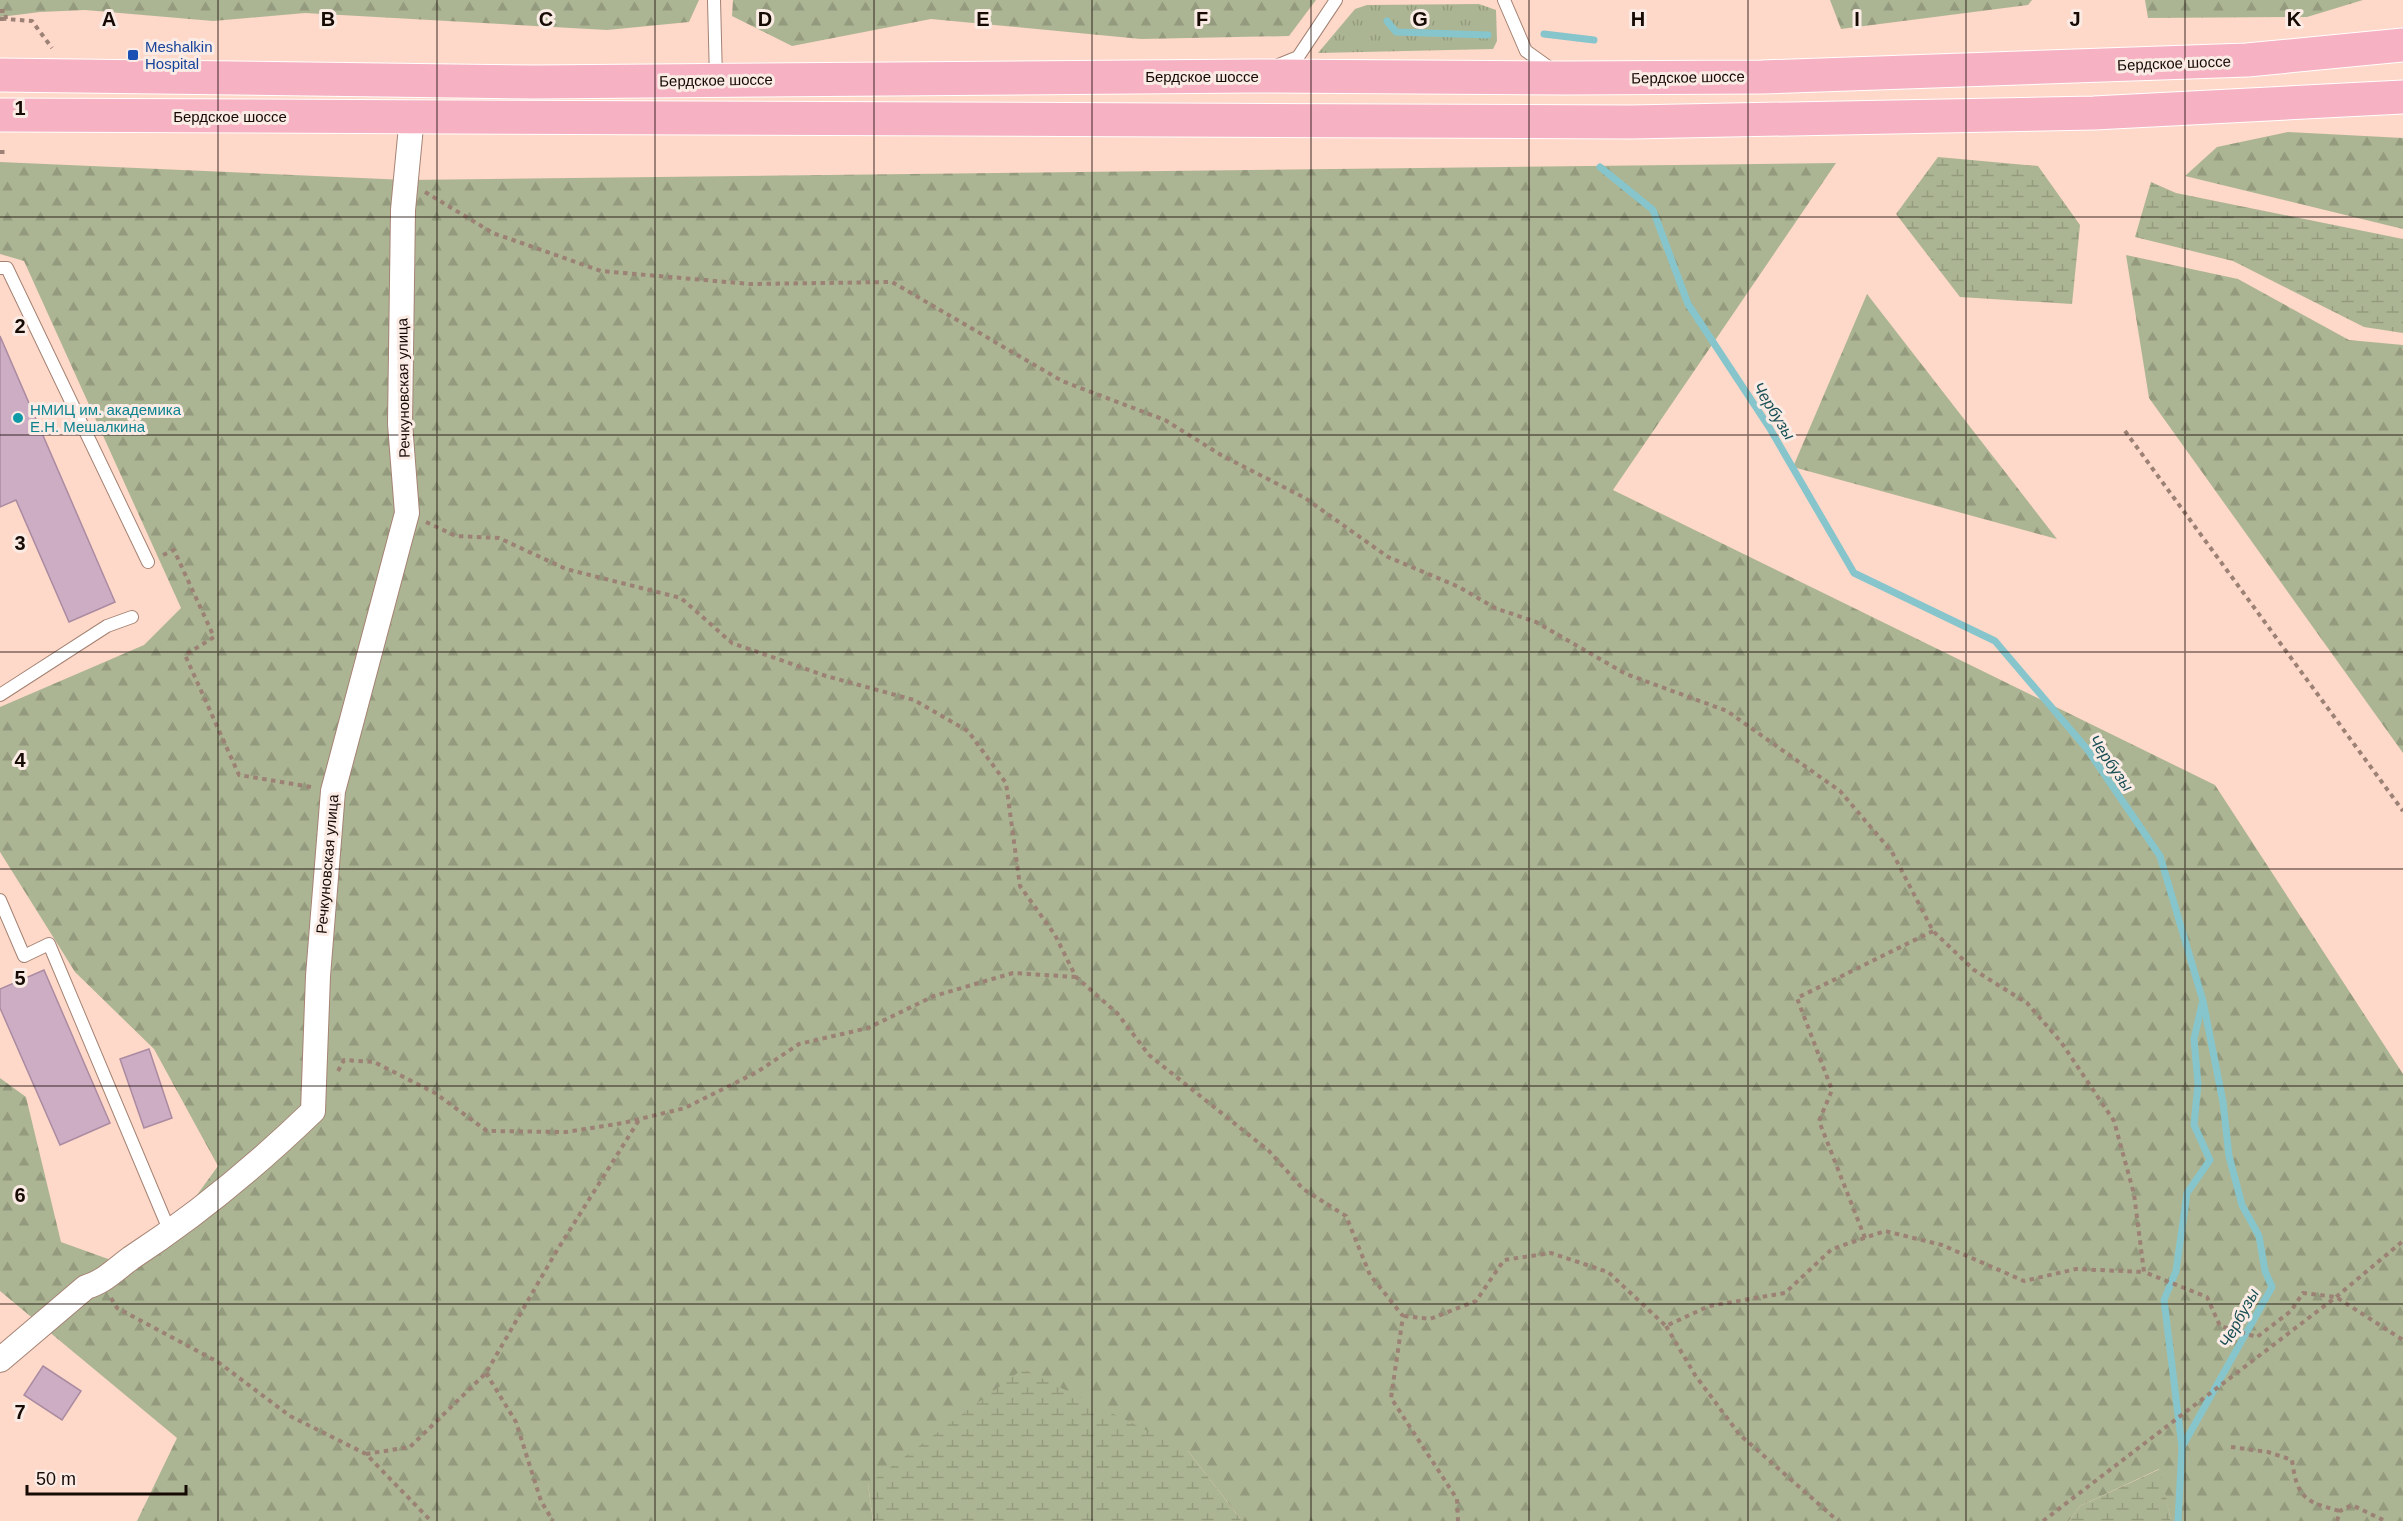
<svg xmlns="http://www.w3.org/2000/svg" width="2403" height="1521" font-family="Arial,sans-serif">
	<style>
		.grass { fill: url(#grass-tufts) }
		.forest { fill: url(#forest-firs) }
		.wetland { fill: url(#wetland-marsh) }
		.lines { fill: none; stroke-linecap: round; stroke-linejoin: round }
		.stream { stroke: #86c5cc; stroke-width: 7 }
		.building { fill: #cdadc4; stroke: #aa8ba1; stroke-width: 1.5 }
		.lane-casing { stroke: #a48273; stroke-width: 14 }
		.street-casing { stroke: #a48273; stroke-width: 26 }
		.highway-casing { stroke: #fff; stroke-width: 35 }
		.path { stroke: #9c8175; stroke-width: 4; stroke-dasharray: 4.5 4.5; stroke-linecap: butt }
		.lane { stroke: #fff; stroke-width: 12 }
		.street { stroke: #fff; stroke-width: 24 }
		.highway { stroke: #f6b2c3; stroke-width: 33 }
		.grid { fill: none; stroke: #160a05; stroke-width: 1.5; stroke-opacity: 0.55 }
		.transit-dot { fill: #1a4fb4; stroke: #fbebe5; stroke-width: 2 }
		.culture-dot { fill: #0f9aa8; stroke: #fbebe5; stroke-width: 2 }
		.labels { text-anchor: middle; dominant-baseline: central; stroke-width: 6; stroke-linejoin: round; paint-order: stroke }
		.transit-label { font-size: 15px; fill: #164399; stroke: #fbebe5; text-anchor: start }
		.street-label { font-size: 15px; fill: #160a05; stroke: #fbebe5 }
		.culture-label { font-size: 15px; fill: #0d838f; stroke: #fbebe5; text-anchor: start }
		.water-label { font-size: 16px; font-style: italic; fill: #184f55; stroke: #fbebe5 }
		.grid-label { font-size: 20px; text-anchor: middle; font-weight: bold; fill: #160a05; stroke: #fbebe5; stroke-width: 6; stroke-linejoin: round; paint-order: stroke }
	</style>
	<defs>
		<pattern id="grass-tufts" width="24" height="20" patternUnits="userSpaceOnUse" patternTransform="scale(1.5)"><rect width="24" height="20" fill="#acb593"/><path d="M3 7l-1-3M5 7V3M7 7l1-3M15 17l-1-3M17 17v-4M19 17l1-3" fill="none" stroke="#939a7d"/></pattern>
		<pattern id="forest-firs" width="22" height="20" patternUnits="userSpaceOnUse" patternTransform="scale(1.5)"><rect width="22" height="20" fill="#acb593"/><path d="M5 1l3.5 6h-7zM16 11l3.5 6h-7z" fill="#939a7d"/></pattern>
		<pattern id="wetland-marsh" width="20" height="14" patternUnits="userSpaceOnUse" patternTransform="scale(1.5)"><rect width="20" height="14" fill="#acb593"/><path d="M1 5h8M5 5V1M11 12h8M15 12V8" fill="none" stroke="#939a7d"/></pattern>
	</defs>
	<rect width="100%" height="100%" fill="#fed8c8"/>
	<polygon class="grass" points="1479,4 1496,10 1497,41 1493,49 1318,53 1355,9 1367,5"/>
	<g class="forest">
		<polygon points="0,0 699,0 689,22 607,30 305,13 213,21 85,10 40,12 0,17"/>
		<polygon points="733,0 1316,0 1289,36 1141,39 931,19 792,46 732,16"/>
		<polygon points="1830,0 2032,0 2028,5 1841,29"/>
		<polygon points="2145,0 2363,0 2307,17 2148,18"/>
		<polygon points="2288,132 2403,138 2403,229 2185,176 2217,147"/>
		<polygon points="0,162 406,180 1836,163 1613,490 2215,785 2403,1074 2403,1521 2171,1521 2159,1469 2080,1506 2069,1521 1242,1521 1188,1451 868,1484 873,1521 137,1521 177,1438 0,1291 0,1078 26,1097 61,1242 122,1264 170,1232 218,1166 154,1049 75,972 0,852 0,707 144,645 181,608 24,261 0,254"/>
		<polygon points="2126,255 2238,279 2349,340 2403,345 2403,753 2149,398"/>
		<polygon points="1867,294 2057,539 1793,467"/>
	</g>
	<g class="wetland">
		<polygon points="1938,157 2038,166 2080,225 2072,304 1960,297 1896,214"/>
		<polygon points="2151,182 2176,193 2403,239 2403,333 2364,327 2233,261 2135,237"/>
		<polygon points="1023,1369 1188,1451 1242,1521 873,1521 868,1484"/>
		<polygon points="2160,1469 2171,1521 2069,1521 2080,1506"/>
	</g>
	<g class="lines">
		<g class="stream">
			<polyline points="1387,21 1396,32 1488,35"/>
			<polyline points="1544,34 1594,40"/>
			<polyline points="1600,167 1653,210 1688,304 1769,427 1854,573 1995,641 2087,749 2160,856 2203,1001 2223,1102 2229,1156 2242,1205 2259,1236 2265,1271 2272,1287 2182,1447 2178,1521"/>
			<polyline points="2182,1447 2164,1300 2176,1271 2187,1193 2210,1160 2194,1125 2198,1084 2194,1039 2202,1004"/>
		</g>
	</g>
	<g class="building">
		<polygon points="0,336 115,602 69,622 16,500 0,507"/>
		<polygon points="44,970 110,1123 60,1145 0,1008 0,989"/>
		<polygon points="149,1049 172,1118 144,1128 120,1059"/>
		<polygon points="43,1366 81,1391 62,1420 24,1395"/>
	</g>
	<g class="lines">
		<g class="lane-casing">
			<g id="lane">
				<polyline points="714,0 716,79"/>
				<polyline points="1504,0 1526,51 1554,71"/>
				<polyline points="1276,66 1298,57 1336,0"/>
				<polyline points="0,268 7,268 148,562"/>
				<polyline points="0,695 107,626 132,617"/>
				<polyline points="0,900 24,956 49,944 170,1232"/>
			</g>
		</g>
		<g class="street-casing">
			<path id="street" d="M0,1360L86,1287C104,1282 116,1269 131,1258C197,1215 257,1165 313,1111L318,976L333,791L407,513L400,424L403,210L412,116"/>
		</g>
		<g class="highway-casing">
			<g id="highway">
				<polyline points="0,75 535,82 1253,76 1565,78 1762,77 2247,60 2403,45"/>
				<polyline points="0,115 1631,122 2094,113 2403,97"/>
			</g>
		</g>
		<g class="path">
			<polyline points="0,11 5,11 6,19 32,21 52,48"/>
			<polyline points="0,19 6,19"/>
			<polyline points="0,152 5,152"/>
			<polyline points="425,192 493,233 601,271 750,284 892,282 1062,381 1165,420 1221,455 1305,498 1388,557 1459,587 1495,608 1536,622 1626,674 1727,711 1840,791 1892,852 1933,931 1974,970 2027,1003 2061,1042 2114,1121 2134,1194 2144,1272 2207,1297 2220,1326 2257,1337 2291,1311 2303,1293 2336,1297 2403,1340"/>
			<polyline points="2125,431 2403,811"/>
			<polyline points="426,522 456,536 499,538 566,569 681,598 732,643 826,676 914,700 968,731 1006,783 1020,886 1055,935 1076,977 1117,1013 1149,1055 1269,1151 1303,1189 1346,1216 1370,1275 1403,1316 1391,1398 1457,1499 1458,1521"/>
			<polyline points="163,555 174,550 214,637 185,655 239,775 311,787"/>
			<polyline points="338,1071 344,1060 374,1062 435,1093 487,1131 566,1132 623,1123 685,1108 757,1072 799,1044 868,1028 934,996 1013,973 1076,977"/>
			<polyline points="1865,1238 1819,1121 1832,1090 1797,998 1933,931"/>
			<polyline points="111,1298 117,1308 218,1362 290,1416 366,1454 431,1521"/>
			<polyline points="1404,1316 1430,1319 1476,1301 1504,1260 1551,1253 1608,1272 1666,1326 1709,1306 1785,1293 1832,1249 1885,1231 1942,1245 2024,1281 2076,1269 2144,1272"/>
			<polyline points="1666,1326 1695,1375 1739,1434 1838,1521"/>
			<polyline points="486,1373 516,1422 541,1501 553,1521"/>
			<path d="M2231,1447L2268,1452L2292,1460C2297,1498 2305,1502 2340,1511"/>
			<polyline points="366,1454 410,1447 486,1373 556,1252 639,1120"/>
			<polyline points="2043,1521 2336,1297 2403,1241"/>
			<polyline points="2337,1521 2340,1511 2352,1505 2385,1521"/>
		</g>
		<use href="#lane" class="lane"/>
		<use href="#street" class="street"/>
		<use href="#highway" class="highway"/>
	</g>
	<path class="grid" d="M218,0V1521M437,0V1521M655,0V1521M874,0V1521M1092,0V1521M1311,0V1521M1529,0V1521M1748,0V1521M1966,0V1521M2185,0V1521M0,217H2403M0,435H2403M0,652H2403M0,869H2403M0,1086H2403M0,1304H2403"/>
	<rect class="transit-dot" x="127" y="49" width="12" height="12" rx="3"/>
	<circle class="culture-dot" cx="18" cy="418" r="6"/>
	<g class="labels">
		<g class="transit-label">
			<text x="145" y="46">Meshalkin<tspan x="145" dy="17">Hospital</tspan></text>
		</g>
		<g class="street-label">
			<text transform="translate(2174 63) rotate(-2)">Бердское шоссе</text>
			<text x="1202" y="76">Бердское шоссе</text>
			<text transform="translate(1688 77) rotate(-1)">Бердское шоссе</text>
			<text transform="translate(716 80) rotate(-1)">Бердское шоссе</text>
			<text x="230" y="116">Бердское шоссе</text>
			<text transform="translate(403 388) rotate(-91)">Речкуновская улица</text>
			<text transform="translate(327 864) rotate(-85)">Речкуновская улица</text>
		</g>
		<g class="culture-label">
			<text x="30" y="409">НМИЦ им. академика<tspan x="30" dy="17">Е.Н. Мешалкина</tspan></text>
		</g>
		<g class="water-label">
			<text transform="translate(1774 411) rotate(58)">Чербузы</text>
			<text transform="translate(2111 763) rotate(55)">Чербузы</text>
			<text transform="translate(2239 1318) rotate(-61)">Чербузы</text>
		</g>
	</g>
	<g class="grid-label">
		<text x="109" y="26">A</text>
		<text x="328" y="26">B</text>
		<text x="546" y="26">C</text>
		<text x="765" y="26">D</text>
		<text x="983" y="26">E</text>
		<text x="1202" y="26">F</text>
		<text x="1420" y="26">G</text>
		<text x="1638" y="26">H</text>
		<text x="1857" y="26">I</text>
		<text x="2075" y="26">J</text>
		<text x="2294" y="26">K</text>
		<text x="20" y="115">1</text>
		<text x="20" y="333">2</text>
		<text x="20" y="550">3</text>
		<text x="20" y="767">4</text>
		<text x="20" y="985">5</text>
		<text x="20" y="1202">6</text>
		<text x="20" y="1419">7</text>
	</g>
	<path d="M27 1485v9h159v-9" fill="none" stroke="#160a05" stroke-width="3"/>
	<text x="36" y="1485" font-size="18" fill="#160a05" stroke="#fbebe5" stroke-width="4.5" paint-order="stroke">50 m</text>
</svg>
